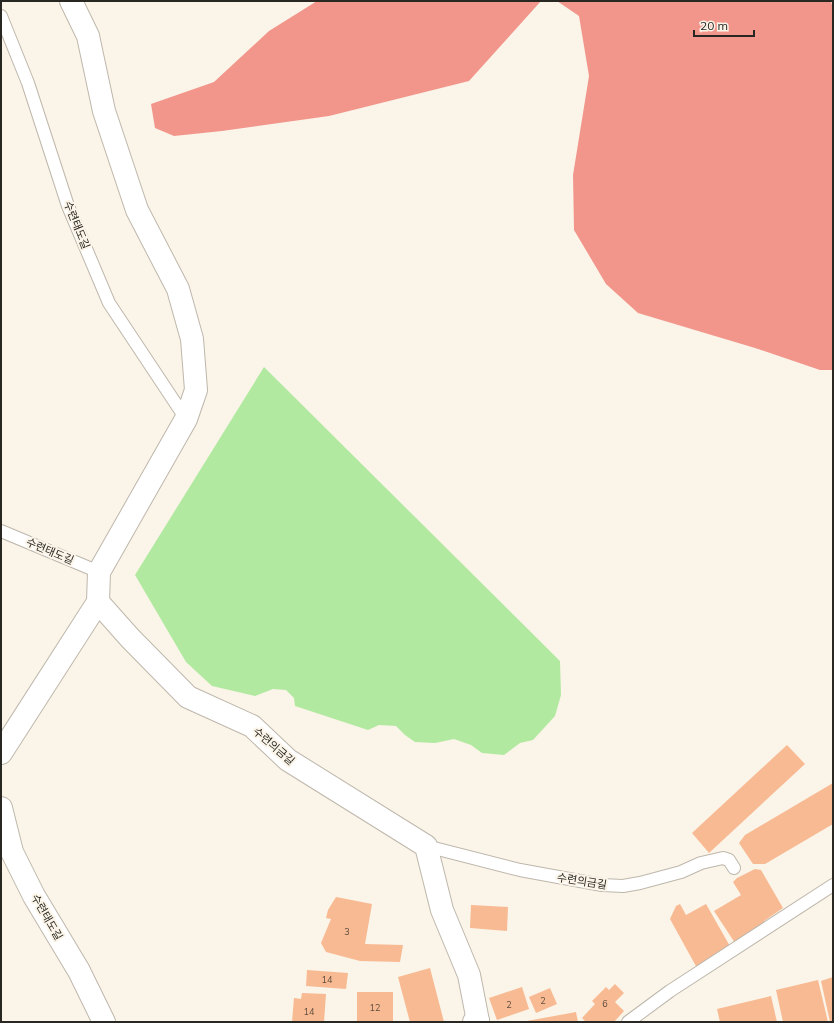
<svg xmlns="http://www.w3.org/2000/svg" width="834" height="1023" font-family="Mulish,'Noto Sans KR',sans-serif">
	<style>
		.forest { fill: #f2968c }
		.water { fill: #b2e9a1 }
		.building { fill: #f8ba92 }
		.lines { fill: none; stroke-linecap: round; stroke-linejoin: round }
		.service-casing { stroke: #beb7ac; stroke-width: 14 }
		.minor-casing { stroke: #beb7ac; stroke-width: 24 }
		.tertiary-casing { stroke: #beb7ac; stroke-width: 24 }
		.service { stroke: #fff; stroke-width: 12 }
		.minor { stroke: #fff; stroke-width: 22 }
		.tertiary { stroke: #fff; stroke-width: 22 }
		.labels { text-anchor: middle; dominant-baseline: central; stroke-width: 4; stroke-linejoin: round; paint-order: stroke }
		.number-label { font-size: 9px; fill: #5d4c3e }
		.street-label { font-size: 11px; fill: #292722; stroke: #fbf4e8 }
	</style>
	<rect width="100%" height="100%" fill="#fbf4e8"/>
	<g class="forest">
		<polygon points="317,1 541,1 469,81 329,116 222,131 174,136 155,128 151,104 214,82 269,31"/>
		<polygon points="557,1 831,1 833,9 833,370 820,370 755,348 638,313 606,284 574,230 573,175 589,76 579,16"/>
	</g>
	<polygon class="water" points="264,367 560,661 561,695 555,716 533,740 520,743 504,755 482,753 471,745 454,739 435,743 415,742 405,735 396,726 379,725 368,730 295,706 294,698 286,690 273,689 255,696 212,686 186,662 135,575"/>
	<g class="building">
		<polygon points="787,745 805,764 709,853 692,833"/>
		<polygon points="833,783 833,824 765,864 753,864 739,843 745,835"/>
		<polygon points="755,869 761,870 783,908 764,921 766,925 735,943 714,911 741,895 733,882 737,878"/>
		<polygon points="336,897 372,904 365,944 403,945 400,962 360,961 326,952 321,943 331,919 326,918 328,910"/>
		<polygon points="680,904 686,915 706,904 731,948 697,968 670,919 676,906"/>
		<polygon points="471,905 508,907 507,931 470,928"/>
		<polygon points="430,968 444,1022 410,1022 398,977"/>
		<polygon points="307,970 348,973 346,989 306,986"/>
		<polygon points="833,977 833,1022 830,1022 821,981"/>
		<polygon points="818,980 828,1022 783,1022 776,990"/>
		<polygon points="615,984 624,993 615,1002 624,1011 614,1022 586,1022 582,1018 595,1004 592,1001 606,987 609,990"/>
		<polygon points="522,987 529,1009 497,1020 489,998"/>
		<polygon points="550,988 557,1004 536,1013 529,997"/>
		<polygon points="357,992 393,992 393,1022 357,1021"/>
		<polygon points="302,993 326,994 324,1022 292,1022 294,998 301,999"/>
		<polygon points="771,996 777,1022 720,1022 717,1009"/>
		<polygon points="576,1012 578,1022 527,1022 527,1021"/>
	</g>
	<g class="lines">
		<g class="service-casing">
			<g id="service">
				<polyline points="1,16 28,83 68,206 109,303 186,419"/>
				<polyline points="1,531 99,572"/>
				<polyline points="426,846 520,870 602,885 623,886 640,883 681,872 701,863 723,858 729,860 734,868"/>
				<polyline points="628,1022 670,991 833,885"/>
			</g>
		</g>
		<g class="minor-casing">
			<g id="minor">
				<polyline points="98,602 130,638 188,697 252,726 288,760 426,846 442,910 469,975 478,1021"/>
				<polyline points="1,753 98,602 99,572 186,419 196,390 192,339 178,289 137,210 104,111 88,36 71,1"/>
				<polyline points="1,808 12,852 34,896 79,971 104,1022"/>
			</g>
		</g>
		<g class="tertiary-casing">
			<polyline id="tertiary" points="474,1022 478,1021 478,1022"/>
		</g>
		<use href="#service" class="service"/>
		<use href="#minor" class="minor"/>
		<use href="#tertiary" class="tertiary"/>
	</g>
	<g class="labels">
		<g class="number-label">
			<text x="347" y="931">3</text>
			<text x="327" y="979">14</text>
			<text x="543" y="1000">2</text>
			<text x="605" y="1003">6</text>
			<text x="509" y="1004">2</text>
			<text x="375" y="1007">12</text>
			<text x="309" y="1011">14</text>
		</g>
		<g class="street-label">
			<text transform="translate(77 225) rotate(68)">수련태도길</text>
			<text transform="translate(50 551) rotate(23)">수련태도길</text>
			<text transform="translate(274 746) rotate(41)">수련의금길</text>
			<text transform="translate(582 881) rotate(9)">수련의금길</text>
			<text transform="translate(47 917) rotate(60)">수련태도길</text>
		</g>
	</g>
	<rect width="834" height="1023" fill="none" stroke="#292722" stroke-width="4"/>
	<path d="M694 30v6h60v-6" fill="none" stroke="#292722" stroke-width="2"/>
	<text x="700" y="30" font-size="12" fill="#292722" stroke="#fbf4e8" stroke-width="3" paint-order="stroke">20 m</text>
</svg>
